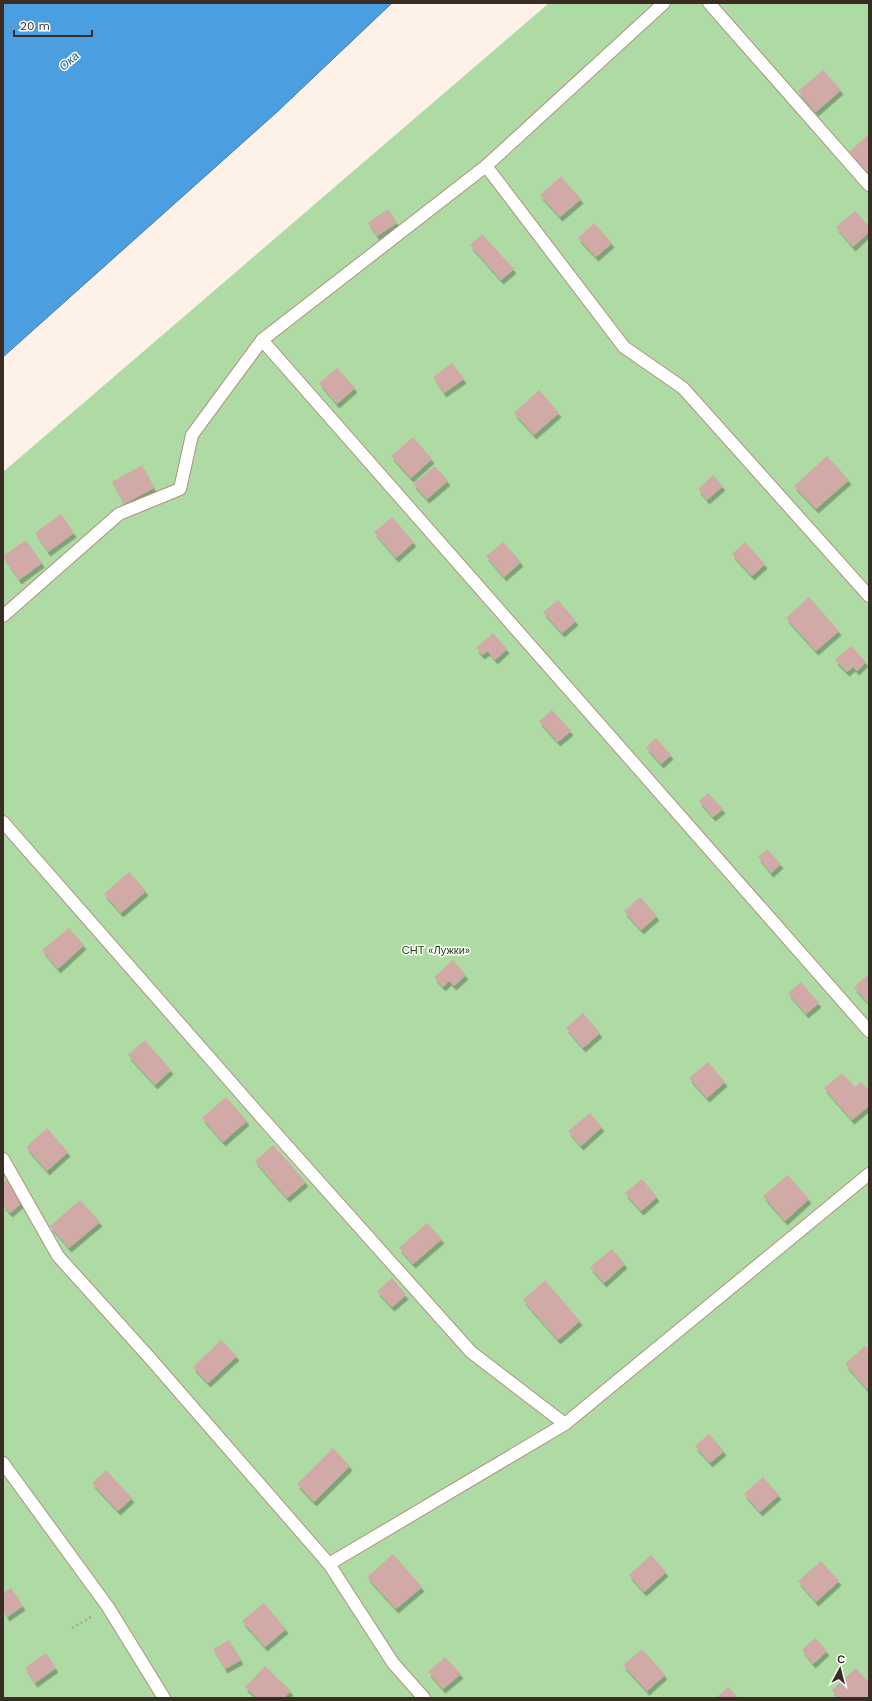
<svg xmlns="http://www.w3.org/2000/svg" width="872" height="1701" font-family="'Work Sans',sans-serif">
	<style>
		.green { fill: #aedba3 }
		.water { fill: #4b9fe1; stroke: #467ca9 }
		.building { fill: #d1aaa7; filter: url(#shadow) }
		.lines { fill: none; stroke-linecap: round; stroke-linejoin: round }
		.lane-casing { stroke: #b0917e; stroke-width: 14 }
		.path { stroke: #ada098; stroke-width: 2.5; stroke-dasharray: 2 3; stroke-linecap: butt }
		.lane { stroke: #fff; stroke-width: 12 }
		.labels { text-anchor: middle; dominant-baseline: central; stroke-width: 3; stroke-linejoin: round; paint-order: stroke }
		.park-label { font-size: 11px; fill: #1b450f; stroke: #fff }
		.water-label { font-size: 12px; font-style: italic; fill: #1c5884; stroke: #fff }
	</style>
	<defs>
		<filter id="shadow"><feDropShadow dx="2.5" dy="4.5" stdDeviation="0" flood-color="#0004"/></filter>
	</defs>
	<rect width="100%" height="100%" fill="#fef1e8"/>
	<polygon class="green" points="549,3 869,3 869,1698 3,1698 3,472"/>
	<polygon class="water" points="3,3 392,3 277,112 3,357"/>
	<g class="building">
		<polygon points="823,70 841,90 816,112 798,91"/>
		<polygon points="869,134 869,170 867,172 849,152"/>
		<polygon points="561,176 581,199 560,217 540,195"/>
		<polygon points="388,209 397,223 377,236 368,223"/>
		<polygon points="855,211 869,226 869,232 853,247 836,227"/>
		<polygon points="594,223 612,243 596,257 578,238"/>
		<polygon points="482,234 514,269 501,280 470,245"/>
		<polygon points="452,363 464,379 444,393 433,377"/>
		<polygon points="337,368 355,388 337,404 319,383"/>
		<polygon points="539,390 559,413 534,435 514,413"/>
		<polygon points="413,437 432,459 411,478 391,456"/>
		<polygon points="827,456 849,480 816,509 794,486"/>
		<polygon points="142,465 154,488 124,504 112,482"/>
		<polygon points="435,466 448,481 427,499 413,484"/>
		<polygon points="713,475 723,486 707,500 698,489"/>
		<polygon points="61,514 74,533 48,552 35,533"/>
		<polygon points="392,517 414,542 396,558 374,532"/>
		<polygon points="26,540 42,563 19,580 3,556"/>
		<polygon points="503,542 521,562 504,577 486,556"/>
		<polygon points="745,542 765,564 752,576 732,554"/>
		<polygon points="809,597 839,631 816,651 786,618"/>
		<polygon points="558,600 576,621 562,633 543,612"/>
		<polygon points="493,633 507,649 495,660 488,651 482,655 476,648"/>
		<polygon points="851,646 866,662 857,671 853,667 847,672 835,660"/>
		<polygon points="552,710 571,731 558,742 539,721"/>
		<polygon points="656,738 671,755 661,764 646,747"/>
		<polygon points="708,793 723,809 713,817 699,801"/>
		<polygon points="767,849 781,864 771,873 758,857"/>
		<polygon points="129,872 146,891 121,913 104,894"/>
		<polygon points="640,897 657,916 641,930 624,911"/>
		<polygon points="69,928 84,945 58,969 42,950"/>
		<polygon points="453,960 466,975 454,986 449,981 443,987 434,977"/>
		<polygon points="869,974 869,1004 854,987"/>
		<polygon points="801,982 819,1003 806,1014 788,993"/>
		<polygon points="583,1013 600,1033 583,1048 566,1028"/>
		<polygon points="145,1040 171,1070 155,1085 128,1055"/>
		<polygon points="708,1062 725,1082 707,1098 689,1078"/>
		<polygon points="842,1073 855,1087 861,1082 869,1091 869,1106 852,1120 824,1088"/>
		<polygon points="226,1097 247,1121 223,1142 202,1118"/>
		<polygon points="590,1113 602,1127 581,1146 568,1131"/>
		<polygon points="47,1128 68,1152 47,1171 26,1147"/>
		<polygon points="273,1145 306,1182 287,1198 255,1161"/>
		<polygon points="788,1175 809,1199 785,1221 763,1196"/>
		<polygon points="642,1179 657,1197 641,1211 625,1193"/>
		<polygon points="6,1180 24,1201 10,1213 3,1205 3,1183"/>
		<polygon points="80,1200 100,1222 69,1248 50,1226"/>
		<polygon points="427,1223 442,1239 413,1264 399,1248"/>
		<polygon points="612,1249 625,1264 604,1283 590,1267"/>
		<polygon points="392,1278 406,1295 392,1307 377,1291"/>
		<polygon points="545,1280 580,1321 558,1340 523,1300"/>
		<polygon points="221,1340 237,1356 208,1383 193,1367"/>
		<polygon points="865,1346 869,1350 869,1387 867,1389 845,1364"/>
		<polygon points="709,1434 724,1451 710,1463 695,1446"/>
		<polygon points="333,1448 350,1466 314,1502 297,1484"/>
		<polygon points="106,1470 132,1498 118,1511 92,1483"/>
		<polygon points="763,1477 779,1495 760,1512 744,1494"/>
		<polygon points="393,1554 422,1587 396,1609 367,1577"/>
		<polygon points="651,1555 666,1572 644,1592 629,1575"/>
		<polygon points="821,1561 839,1581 816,1602 798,1581"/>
		<polygon points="11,1588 23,1606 7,1617 3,1610 3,1593"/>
		<polygon points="264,1603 286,1629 265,1647 242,1621"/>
		<polygon points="815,1638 827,1651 813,1664 802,1650"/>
		<polygon points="229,1640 241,1660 225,1669 213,1649"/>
		<polygon points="642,1649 665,1675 647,1691 623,1665"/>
		<polygon points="46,1653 56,1668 35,1683 25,1668"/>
		<polygon points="445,1657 461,1674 443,1689 428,1672"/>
		<polygon points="265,1666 291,1691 284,1698 257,1698 245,1687"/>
		<polygon points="856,1668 869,1683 869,1698 839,1698 832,1690"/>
		<polygon points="728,1687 738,1698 716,1698"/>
	</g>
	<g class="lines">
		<g class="lane-casing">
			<g id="lane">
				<polyline points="709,3 869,185"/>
				<polyline points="486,166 624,347 683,388 869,596"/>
				<polyline points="262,340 869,1031"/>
				<polyline points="3,616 119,514 180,489 192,435 262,340 486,166 664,3"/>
				<polyline points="3,822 271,1128 471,1352 565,1424"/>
				<polyline points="3,1159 58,1256 149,1357 329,1564 565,1424 869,1174"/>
				<polyline points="3,1463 108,1607 164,1698"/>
				<polyline points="329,1564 393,1663 424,1698"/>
			</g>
		</g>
		<polyline class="path" points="72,1628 91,1617"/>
		<use href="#lane" class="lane"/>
	</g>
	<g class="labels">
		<g class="park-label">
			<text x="436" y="950">СНТ «Лужки»</text>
		</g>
		<g class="water-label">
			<text transform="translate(69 61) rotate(-41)">Ока</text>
		</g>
	</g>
	<rect width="872" height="1701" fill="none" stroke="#392c25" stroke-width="8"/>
	<g transform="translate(840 1669) rotate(7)" stroke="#ffffff" stroke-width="3" paint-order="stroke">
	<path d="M0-3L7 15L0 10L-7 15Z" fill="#392c25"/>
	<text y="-6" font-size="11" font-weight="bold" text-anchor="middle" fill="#392c25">С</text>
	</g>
	<path d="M14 30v6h78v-6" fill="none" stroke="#392c25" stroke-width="2"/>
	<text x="20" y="30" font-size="12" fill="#392c25" stroke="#ffffff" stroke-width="3" paint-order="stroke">20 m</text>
</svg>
